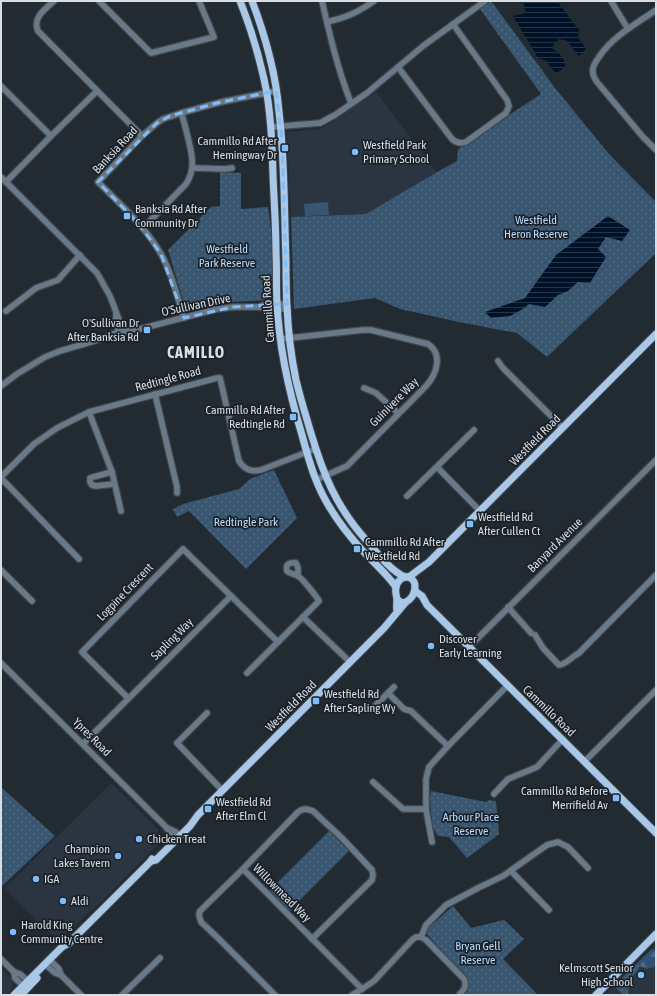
<svg xmlns="http://www.w3.org/2000/svg" width="657" height="996" font-family="'Asap Condensed',sans-serif">
	<style>
		.built { fill: #2a3541 }
		.grass { fill: url(#grass-dots) }
		.forest { fill: url(#forest-firs) }
		.pitch { fill: #395671 }
		.water { fill: url(#water-rules) }
		.lines { fill: none; stroke-linecap: round; stroke-linejoin: round }
		.minor-casing { stroke: #40484e; stroke-width: 8 }
		.major-casing { stroke: #40484e; stroke-width: 9 }
		.minor { stroke: #6a7988; stroke-width: 5.5 }
		.major { stroke: #a9c8e8; stroke-width: 7 }
		.marked { fill: none; stroke: #7fbdfa; stroke-width: 3; stroke-dasharray: 8 5; stroke-linejoin: round }
		.poi-dot { fill: #7fbdfa; stroke: #1a2128; stroke-width: 1.5 }
		.labels { text-anchor: middle; dominant-baseline: central; stroke-width: 3.5; stroke-linejoin: round; paint-order: stroke }
		.poi-label { font-size: 12px; fill: #d9dee3; stroke: #1a2128; text-anchor: start }
		.street-label { font-size: 12px; fill: #d9dee3; stroke: #1a2128 }
		.park-label { font-size: 12px; fill: #badbfc; stroke: #1a2128 }
		.district-label { font-size: 16px; font-weight: bold; letter-spacing: 1px; fill: #d9dee3; stroke: #1a2128 }
	</style>
	<defs>
		<pattern id="grass-dots" width="8" height="8" patternUnits="userSpaceOnUse"><rect width="8" height="8" fill="#395671"/><path d="M2 2h.1M6 6h.1" fill="none" stroke="#556e85" stroke-width="1.8" stroke-linecap="round"/></pattern>
		<pattern id="forest-firs" width="22" height="20" patternUnits="userSpaceOnUse"><rect width="22" height="20" fill="#315272"/><path d="M5 1l3.5 6h-7zM16 11l3.5 6h-7z" fill="#4e6a86"/></pattern>
		<pattern id="water-rules" width="6" height="5" patternUnits="userSpaceOnUse"><rect width="6" height="5" fill="#001227"/><path d="M0 2.5h6" fill="none" stroke="#253446"/></pattern>
	</defs>
	<rect width="100%" height="100%" fill="#232b32"/>
	<g class="built">
		<polygon points="376,92 437,172 366,214 291,217 287,132 321,129"/>
		<polygon points="111,783 158,829 158,844 94,909 89,912 59,941 35,919 5,888"/>
		<polygon points="656,945 656,995 605,995 610,990"/>
		<polygon points="1,967 13,981 12,988 8,995 1,995"/>
	</g>
	<g class="grass">
		<polygon points="491,1 555,88 609,154 656,202 656,253 547,357 517,333 459,322 400,309 375,298 294,309 291,217 366,214 437,172 457,161 458,149 541,94 480,9"/>
		<polygon points="220,172 241,173 241,209 268,207 272,237 273,297 270,300 229,302 189,310 185,306 168,250 211,207 220,206"/>
		<polygon points="274,470 297,518 246,569 189,511 177,517 173,509 183,504 239,489 250,479"/>
		<polygon points="1,787 55,836 1,887"/>
		<polygon points="431,791 486,802 489,800 496,801 499,834 467,858 449,837 438,836 432,826 430,799"/>
		<polygon points="329,831 349,851 289,911 269,891"/>
		<polygon points="453,906 471,928 504,920 524,939 503,959 538,995 463,995 468,990 468,979 431,939 427,934 427,929"/>
		<polygon points="636,964 640,966 636,973 635,973 631,980 628,990 629,991 628,992 629,993 628,995 623,995 614,986"/>
	</g>
	<polygon class="forest" points="652,949 655,950 655,967 646,969 636,964"/>
	<polygon class="pitch" points="328,202 329,215 305,216 304,204"/>
	<g class="water">
		<path d="M523,1H557L579,30L578,37L586,49L579,56L567,41L559,39L553,45V49C560,54 565,58 565,67L556,74L546,61L538,58L513,16L526,13Z"/>
		<polygon points="608,216 630,230 622,241 606,237 598,249 606,257 590,283 578,282 568,291 558,295 545,307 529,304 521,310 510,316 491,318 485,312 525,298 556,255"/>
	</g>
	<g class="lines">
		<g class="minor-casing">
			<g id="minor">
				<path d="M54,1C45,9 32,18 38,31L142,136"/>
				<polyline points="99,1 151,53 214,37 199,1"/>
				<path d="M322,1C330,36 338,70 351,103"/>
				<polyline points="611,1 628,29"/>
				<path d="M656,10C636,24 613,36 599,57C597,60 594,64 593,68C592,73 594,78 597,82L643,137L656,150"/>
				<path d="M327,22C347,17 357,13 374,1"/>
				<path d="M398,67L452,139C456,143 460,144 466,142L506,113L509,106L507,100L453,24"/>
				<polyline points="1,86 51,136"/>
				<polyline points="271,127 320,123 335,115 367,93 423,46 485,1"/>
				<polyline points="193,168 226,169 232,168"/>
				<polyline points="1,177 97,273 110,296 124,333"/>
				<polyline points="6,182 51,136 97,91"/>
				<path d="M143,228L186,184C196,169 192,154 188,138C186,129 184,121 181,113"/>
				<polyline points="261,306 268,304 287,304"/>
				<polyline points="6,311 36,288 58,280 80,255"/>
				<polyline points="116,314 116,321 119,333"/>
				<path d="M184,318C177,296 172,273 161,254C145,226 120,204 98,182L142,136L157,123L163,119L181,113L221,102L276,91"/>
				<path d="M280,339L363,330H371L428,344C443,354 437,373 427,385L347,466L316,480"/>
				<polyline points="498,361 503,368 563,428"/>
				<polyline points="1,386 17,374 45,357 60,351 101,339 123,330 140,329 217,309 233,307 259,307 269,309 287,309"/>
				<polyline points="364,388 376,393 398,413"/>
				<polyline points="155,394 177,487 177,493"/>
				<polyline points="89,412 112,472 121,511"/>
				<polyline points="437,467 480,511"/>
				<polyline points="112,472 93,477 90,478 90,482 92,485 96,486 114,484"/>
				<path d="M1,477L34,444L57,428L89,412L217,378H220L239,461C245,470 251,472 261,470L315,449"/>
				<polyline points="1,478 79,559"/>
				<polyline points="407,496 474,430"/>
				<polyline points="1,570 32,601"/>
				<polyline points="508,607 531,633"/>
				<polyline points="303,617 350,662"/>
				<path d="M535,635L543,648L559,665C565,665 573,656 579,653L656,575"/>
				<polyline points="469,646 476,640 656,460"/>
				<polyline points="1,663 167,828 172,837 175,841"/>
				<path d="M247,673L319,601C317,597 302,578 298,576C294,573 291,575 287,571C285,564 290,562 296,563L298,568V576"/>
				<polyline points="388,693 394,687"/>
				<polyline points="128,698 82,652 183,549 278,642"/>
				<polyline points="372,709 388,693 404,709 411,711 448,746"/>
				<polyline points="207,713 177,743 222,790"/>
				<polyline points="83,744 231,596"/>
				<polyline points="585,761 656,690"/>
				<polyline points="373,782 403,809 426,809"/>
				<polyline points="494,794 508,779 537,767 563,739"/>
				<polyline points="167,828 176,832 180,836"/>
				<polyline points="432,842 426,809 426,779 429,767 448,746 508,685"/>
				<polyline points="243,869 298,812 301,810 306,809 313,811 342,838 372,870 373,875 372,880 312,939"/>
				<polyline points="511,871 549,910"/>
				<path d="M421,937L426,940L464,979C467,986 464,990 459,995"/>
				<polyline points="1,959 14,972 20,974 30,983"/>
				<polyline points="49,959 59,969 61,975 81,995"/>
				<polyline points="45,964 55,973 61,975"/>
				<polyline points="14,972 15,978 25,988"/>
				<polyline points="122,995 160,958"/>
				<polyline points="275,995 216,936 201,922 199,915 200,911 243,869 362,989"/>
				<polyline points="352,995 362,989 374,981 413,939 416,937 421,937 426,925 446,905 478,888 503,876 547,845 558,842 568,847 588,868"/>
			</g>
		</g>
		<g class="major-casing">
			<g id="major">
				<path d="M240,1C250,26 258,52 264,79C271,110 272,143 273,175C274,201 276,227 276,253C277,270 276,287 277,303C279,348 289,392 302,435C306,450 310,465 316,480C326,506 343,529 362,550C374,563 386,573 396,587"/>
				<path d="M252,1C265,35 276,75 279,112C285,161 284,210 286,260C286,275 286,291 287,306C288,330 291,356 296,380C300,397 305,413 310,430C323,474 336,507 367,541C378,554 390,570 405,577"/>
				<polyline points="409,577 429,562 656,334"/>
				<polyline points="415,591 422,596 427,605 656,833"/>
				<path d="M397,599L400,602L404,603C408,601 411,599 413,595C421,578 403,569 396,586C395,591 396,595 397,599C397,603 396,607 397,611"/>
				<polyline points="151,861 156,860 190,826 198,815 384,628 405,603"/>
				<polyline points="14,995 62,947 69,943 151,861 152,859"/>
				<polyline points="21,995 37,978"/>
				<polyline points="596,995 656,934"/>
			</g>
		</g>
		<use href="#minor" class="minor"/>
		<use href="#major" class="major"/>
	</g>
	<path class="marked" d="M276,91L282,140L287,304L233,307L184,318L161,254L138,223L98,182L157,123L170,116L221,102Z"/>
	<g class="poi-dot">
		<rect x="281" y="144" width="8" height="8" rx="2"/>
		<circle cx="355" cy="152" r="4"/>
		<rect x="123" y="212" width="8" height="8" rx="2"/>
		<rect x="143" y="326" width="8" height="8" rx="2"/>
		<rect x="289" y="413" width="8" height="8" rx="2"/>
		<rect x="466" y="520" width="8" height="8" rx="2"/>
		<rect x="353" y="545" width="8" height="8" rx="2"/>
		<circle cx="431" cy="646" r="4"/>
		<rect x="312" y="697" width="8" height="8" rx="2"/>
		<rect x="612" y="794" width="8" height="8" rx="2"/>
		<rect x="204" y="805" width="8" height="8" rx="2"/>
		<circle cx="139" cy="839" r="4"/>
		<circle cx="118" cy="856" r="4"/>
		<circle cx="36" cy="879" r="4"/>
		<circle cx="63" cy="901" r="4"/>
		<circle cx="13" cy="932" r="4"/>
		<circle cx="641" cy="975" r="4"/>
	</g>
	<g class="labels">
		<g class="poi-label">
			<text x="277" y="141" text-anchor="end">Cammillo Rd After<tspan x="277" dy="14">Hemingway Dr</tspan></text>
			<text x="363" y="145">Westfield Park<tspan x="363" dy="14">Primary School</tspan></text>
			<text x="135" y="209">Banksia Rd After<tspan x="135" dy="14">Community Dr</tspan></text>
			<text x="139" y="323" text-anchor="end">O'Sullivan Dr<tspan x="139" dy="14">After Banksia Rd</tspan></text>
			<text x="285" y="410" text-anchor="end">Cammillo Rd After<tspan x="285" dy="14">Redtingle Rd</tspan></text>
			<text x="478" y="517">Westfield Rd<tspan x="478" dy="14">After Cullen Ct</tspan></text>
			<text x="365" y="542">Cammillo Rd After<tspan x="365" dy="14">Westfield Rd</tspan></text>
			<text x="439" y="639">Discover<tspan x="439" dy="14">Early Learning</tspan></text>
			<text x="324" y="694">Westfield Rd<tspan x="324" dy="14">After Sapling Wy</tspan></text>
			<text x="608" y="791" text-anchor="end">Cammillo Rd Before<tspan x="608" dy="14">Merrifield Av</tspan></text>
			<text x="216" y="802">Westfield Rd<tspan x="216" dy="14">After Elm Cl</tspan></text>
			<text x="147" y="839">Chicken Treat</text>
			<text x="110" y="849" text-anchor="end">Champion<tspan x="110" dy="14">Lakes Tavern</tspan></text>
			<text x="44" y="879">IGA</text>
			<text x="71" y="901">Aldi</text>
			<text x="21" y="925">Harold King<tspan x="21" dy="14">Community Centre</tspan></text>
			<text x="633" y="968" text-anchor="end">Kelmscott Senior<tspan x="633" dy="14">High School</tspan></text>
		</g>
		<g class="street-label">
			<text transform="translate(115 150) rotate(-47)">Banksia Road</text>
			<text transform="translate(196 305) rotate(-12)">O'Sullivan Drive</text>
			<text transform="translate(268 309) rotate(-94)">Cammillo Road</text>
			<text transform="translate(168 379) rotate(-15)">Redtingle Road</text>
			<text transform="translate(394 402) rotate(-45)">Guinivere Way</text>
			<text transform="translate(535 440) rotate(-45)">Westfield Road</text>
			<text transform="translate(555 545) rotate(-45)">Banyard Avenue</text>
			<text transform="translate(125 592) rotate(-46)">Logpine Crescent</text>
			<text transform="translate(172 639) rotate(-45)">Sapling Way</text>
			<text transform="translate(291 706) rotate(-45)">Westfield Road</text>
			<text transform="translate(549 711) rotate(44)">Cammillo Road</text>
			<text transform="translate(92 737) rotate(45)">Ypres Road</text>
			<text transform="translate(282 893) rotate(45)">Willowmead Way</text>
		</g>
		<g class="park-label">
			<text x="536" y="220">Westfield<tspan x="536" dy="14">Heron Reserve</tspan></text>
			<text x="227" y="249">Westfield<tspan x="227" dy="14">Park Reserve</tspan></text>
			<text x="246" y="522">Redtingle Park</text>
			<text x="471" y="817">Arbour Place<tspan x="471" dy="14">Reserve</tspan></text>
			<text x="478" y="946">Bryan Gell<tspan x="478" dy="14">Reserve</tspan></text>
		</g>
		<g class="district-label">
			<text x="196" y="352">CAMILLO</text>
		</g>
	</g>
	<rect width="657" height="996" fill="none" stroke="#d9dee3" stroke-width="4"/>
</svg>
